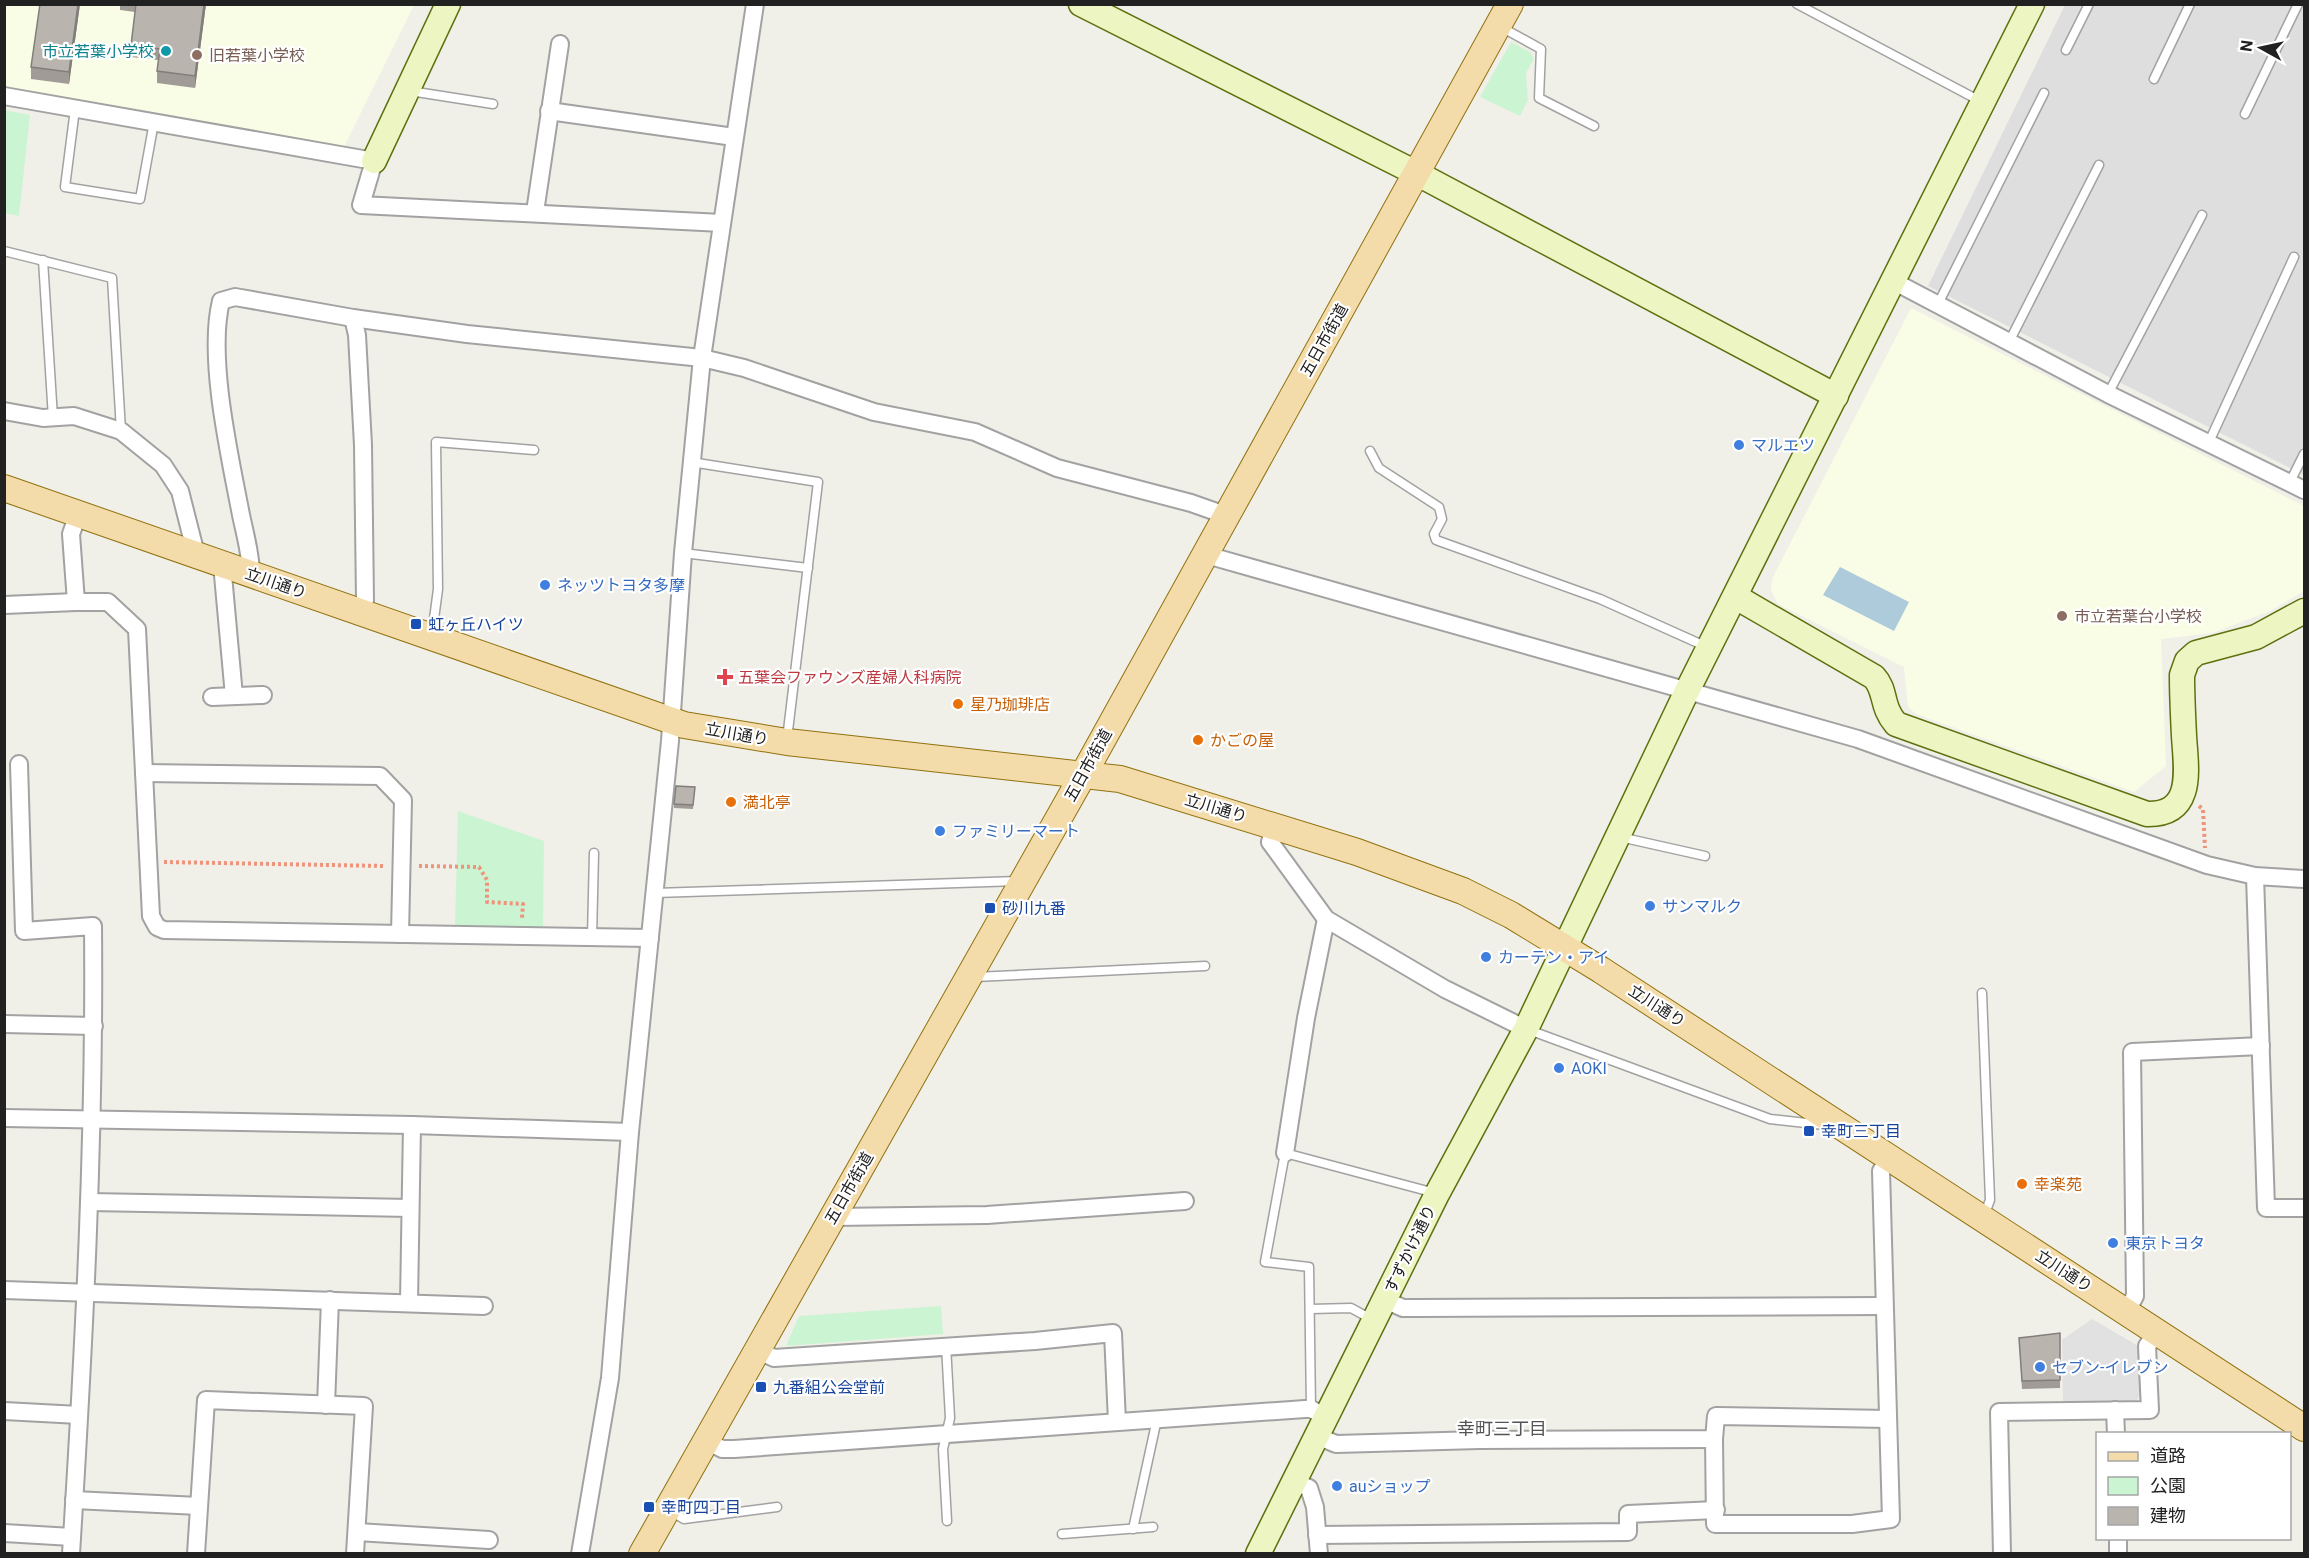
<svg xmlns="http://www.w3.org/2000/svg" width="2309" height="1558" font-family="Roboto,'Noto Sans JP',sans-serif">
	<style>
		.residential { fill: #dfdede }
		.education { fill: #fafde5 }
		.park { fill: #cbf5d2 }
		.parking { fill: #e1e1e1 }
		.water { fill: #adcbda }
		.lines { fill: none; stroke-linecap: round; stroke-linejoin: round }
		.lane-casing { stroke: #a2a2a2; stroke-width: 11 }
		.street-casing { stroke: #a2a2a2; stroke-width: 20 }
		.secondary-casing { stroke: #5d710f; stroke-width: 27 }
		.primary-casing { stroke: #90720e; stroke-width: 28 }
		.path { stroke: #ee937c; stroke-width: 4; stroke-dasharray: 3 3; stroke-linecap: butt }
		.lane { stroke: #fff; stroke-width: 8 }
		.street { stroke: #fff; stroke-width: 16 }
		.secondary { stroke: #edf5c2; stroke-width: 24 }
		.primary { stroke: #f4dbaa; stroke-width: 26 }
		.wall { fill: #a09b96 }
		.shaded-wall { fill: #827e7a }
		.building { fill: #bab4ae; stroke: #827e7a; stroke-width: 1.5 }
		.culture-dot { fill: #0f9aa8; stroke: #fff; stroke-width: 2 }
		.education-dot { fill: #8d6e63; stroke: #fff; stroke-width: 2 }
		.shop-dot { fill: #3f7fe0; stroke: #fff; stroke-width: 2 }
		.transit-dot { fill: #1a4fb4; stroke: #fff; stroke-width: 2 }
		.health-dot { fill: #e0444e; stroke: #fff; stroke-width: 2 }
		.food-dot { fill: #e8710a; stroke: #fff; stroke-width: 2 }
		.labels { text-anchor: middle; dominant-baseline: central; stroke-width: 4.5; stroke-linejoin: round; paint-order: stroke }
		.culture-label { font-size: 16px; fill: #0d838f; stroke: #fff; text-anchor: end }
		.education-label { font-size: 16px; fill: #785e54; stroke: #fff; text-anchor: start }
		.street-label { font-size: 16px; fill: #212121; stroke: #fff }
		.shop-label { font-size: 16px; fill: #366cbe; stroke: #fff; text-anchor: start }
		.transit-label { font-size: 16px; fill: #164399; stroke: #fff; text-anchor: start }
		.health-label { font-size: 16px; fill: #be3a42; stroke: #fff; text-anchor: start }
		.food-label { font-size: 16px; fill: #c56008; stroke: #fff; text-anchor: start }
		.neighbourhood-label { font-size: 18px; fill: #545454; stroke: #fff }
	</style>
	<rect width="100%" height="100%" fill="#f0efe8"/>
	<polygon class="residential" points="2065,5 2304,5 2304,475 1928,286"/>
	<g class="education">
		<polygon points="6,5 414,5 344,147 5,89"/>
		<polygon points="1911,308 2304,506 2304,591 2270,611 2212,633 2161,639 2166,766 2134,792 1916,714 1908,707 1904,667 1778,604 1771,591 1772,579"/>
	</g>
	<g class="park">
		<polygon points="1511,42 1530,52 1534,59 1526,73 1528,100 1520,116 1480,97"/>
		<polygon points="4,110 30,115 19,216 5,213"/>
		<polygon points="458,811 544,841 543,927 455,925"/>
		<polygon points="941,1306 943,1334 786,1346 799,1316"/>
	</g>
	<polygon class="parking" points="2092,1319 2140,1347 2142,1393 2136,1401 2063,1401 2062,1340"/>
	<polygon class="water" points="1840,567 1909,602 1894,631 1823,595"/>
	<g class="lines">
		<g class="lane-casing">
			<g id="lane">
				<polyline points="1797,4 1980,101"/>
				<polyline points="1501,27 1541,49 1539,98 1594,126"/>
				<polyline points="2066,50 2089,4"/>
				<polyline points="2154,79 2190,4"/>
				<polyline points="410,91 493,104"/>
				<polyline points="75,109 65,187 140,199 154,122"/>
				<polyline points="2245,114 2298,4"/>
				<polyline points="4,251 112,278 121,431"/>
				<polyline points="43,260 53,418"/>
				<polyline points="1938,304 2044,93"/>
				<polyline points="2009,342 2099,165"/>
				<polyline points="2108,394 2202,215"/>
				<polyline points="2209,442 2294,257"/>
				<polyline points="1370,451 1379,468 1439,507 1442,519 1434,534 1436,540 1600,599 1707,647"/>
				<polyline points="691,462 818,482 787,739"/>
				<polyline points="2290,482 2304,454"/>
				<polyline points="683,553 808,568"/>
				<polyline points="432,634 438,589 436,442 534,450"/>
				<polyline points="1620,837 1705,856"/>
				<polyline points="655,893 1019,881"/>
				<polyline points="592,937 594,853"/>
				<polyline points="975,977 1205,966"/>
				<polyline points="1982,993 1990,1200 1984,1216"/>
				<polyline points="1529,1030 1770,1119 1824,1125"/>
				<polyline points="1310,1309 1351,1308 1373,1320"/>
				<polyline points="946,1345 950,1418 943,1449 947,1521"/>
				<polyline points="1311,1409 1309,1267 1265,1262 1285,1153 1435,1193"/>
				<polyline points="671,1511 684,1519 777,1507"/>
				<polyline points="1133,1529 1157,1419"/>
				<polyline points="1062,1534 1153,1527"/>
			</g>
		</g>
		<g class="street-casing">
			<g id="street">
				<polyline points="4,96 374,161 361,205 722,223"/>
				<polyline points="549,111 734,137"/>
				<polyline points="535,212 560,44"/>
				<polyline points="1893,281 2108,394 2304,490"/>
				<polyline points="353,318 357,335 363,445 365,600 361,612"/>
				<polyline points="4,411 43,418 74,416 121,431 163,465 180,491 196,554"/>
				<polyline points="78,514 71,534 76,602 108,602 137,629 151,916 157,927 164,930 650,938"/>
				<polyline points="1203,554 1858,739 2207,865 2255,876 2304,879"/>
				<polyline points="222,564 234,696"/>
				<path d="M251,574C251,555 245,534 241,515C230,457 207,358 221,301L235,297L353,318L467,334L702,358L744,368L874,412L975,432L1057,468L1191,503L1225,515"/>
				<polyline points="4,605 76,602"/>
				<polyline points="212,697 263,695"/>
				<path d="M19,764L24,931L93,926C95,1136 84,1345 71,1554"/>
				<polyline points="144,773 380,776 403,800 400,934"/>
				<polyline points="1275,826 1270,842 1326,919 1445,989 1526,1029"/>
				<polyline points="2255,876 2266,1208 2304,1208"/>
				<polyline points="4,1024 94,1026"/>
				<polyline points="4,1118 412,1125 630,1132"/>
				<polyline points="1285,1153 1306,1018 1326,919"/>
				<polyline points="89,1202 410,1208"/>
				<polyline points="833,1217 987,1215 1185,1201"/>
				<polyline points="4,1290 484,1306"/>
				<polyline points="1385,1300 1403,1308 1415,1308 1884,1306"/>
				<polyline points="409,1302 412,1125"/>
				<polyline points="2126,1312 2135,1296 2132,1052 2261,1046"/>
				<polyline points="757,1350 774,1358 1035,1341 1113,1333 1117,1422"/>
				<polyline points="326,1405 330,1300"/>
				<polyline points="2115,1410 2116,1434"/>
				<polyline points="4,1411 79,1415"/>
				<polyline points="1317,1436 1336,1444 1479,1440 1714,1439 1716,1416 1888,1419"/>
				<polyline points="1714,1439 1715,1524 1852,1524 1891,1519 1881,1171 1890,1157"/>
				<polyline points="707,1441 722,1449 734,1449 1305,1409 1311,1409 1326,1417"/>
				<polyline points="1295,1482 1309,1488 1315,1507 1319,1554"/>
				<polyline points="74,1500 199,1506"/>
				<polyline points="357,1532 489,1540"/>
				<polyline points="4,1533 72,1537"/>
				<polyline points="1317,1535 1628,1532 1628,1514 1716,1510"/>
				<polyline points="2118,1538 2118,1554"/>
				<polyline points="196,1554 206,1400 364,1406 355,1554"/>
				<polyline points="580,1554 610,1378 630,1132 670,741 683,553 702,358 755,4"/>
				<polyline points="2002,1554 1999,1412 2150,1410 2147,1346 2157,1332"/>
			</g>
		</g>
		<g class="secondary-casing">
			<g id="secondary">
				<polyline points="1081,4 1418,174 1836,396"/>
				<polyline points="374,161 448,4"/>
				<path d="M1736,597L1874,677C1887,691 1880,705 1896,724L2147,814C2195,815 2186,769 2184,736C2183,716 2182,696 2182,675L2187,661L2196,653L2256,637L2304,611"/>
				<polyline points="1258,1554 1437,1194 1526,1029 1686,693 2032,4"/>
			</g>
		</g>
		<g class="primary-casing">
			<g id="primary">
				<polyline points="4,488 684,725 787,742 1120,779 1357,852 1463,891 1511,915 1601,970 2304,1428"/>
				<polyline points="642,1554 1083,775 1510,4"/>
			</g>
		</g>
		<g class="path">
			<polyline points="2199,806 2203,809 2205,848"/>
			<polyline points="164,862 384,866"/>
			<polyline points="419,866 479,867 487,880 487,902 523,904 522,918"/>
		</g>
		<use href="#lane" class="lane"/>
		<use href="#street" class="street"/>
		<use href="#secondary" class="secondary"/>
		<use href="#primary" class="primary"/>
	</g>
	<g class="wall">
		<polygon points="80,4 69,84 31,79 31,67"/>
		<polygon points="120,4 206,4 195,88 157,83 157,71 158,60 131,57 131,45 135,12 120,10"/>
		<polygon points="695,787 693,809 674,808 674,804"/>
		<polygon points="2060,1333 2060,1388 2022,1389 2019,1338"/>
	</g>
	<g class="shaded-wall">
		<polygon points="78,4 80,4 69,84 69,72"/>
		<polygon points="204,4 206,4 195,88 195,76"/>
	</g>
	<g class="building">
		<polygon points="40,4 78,4 69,72 31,67"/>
		<polygon points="136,4 204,4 195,76 157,71 160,49 131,45"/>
		<polygon points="676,786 695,787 693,805 674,804"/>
		<polygon points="2060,1333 2060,1380 2022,1381 2019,1338"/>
	</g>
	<circle class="culture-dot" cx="166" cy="51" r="6"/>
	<g class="education-dot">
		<circle cx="197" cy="55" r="6"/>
		<circle cx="2062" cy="616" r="6"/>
	</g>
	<g class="shop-dot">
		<circle cx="1739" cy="445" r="6"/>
		<circle cx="545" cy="585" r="6"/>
		<circle cx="940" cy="831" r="6"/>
		<circle cx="1650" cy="906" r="6"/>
		<circle cx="1486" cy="957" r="6"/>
		<circle cx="1559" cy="1068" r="6"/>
		<circle cx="2113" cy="1243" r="6"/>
		<circle cx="2040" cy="1367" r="6"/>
		<circle cx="1337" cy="1486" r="6"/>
	</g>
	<g class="transit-dot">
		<rect x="410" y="618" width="12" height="12" rx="3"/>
		<rect x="984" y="902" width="12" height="12" rx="3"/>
		<rect x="1803" y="1125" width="12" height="12" rx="3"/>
		<rect x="755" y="1381" width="12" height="12" rx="3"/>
		<rect x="643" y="1501" width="12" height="12" rx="3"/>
	</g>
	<path class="health-dot" d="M722 668h6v6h6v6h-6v6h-6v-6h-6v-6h6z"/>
	<g class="food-dot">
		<circle cx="958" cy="704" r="6"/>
		<circle cx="1198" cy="740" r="6"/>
		<circle cx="731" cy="802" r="6"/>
		<circle cx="2022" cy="1184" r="6"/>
	</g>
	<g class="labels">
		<g class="culture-label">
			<text x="154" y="51">市立若葉小学校</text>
		</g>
		<g class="education-label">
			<text x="209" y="55">旧若葉小学校</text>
			<text x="2074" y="616">市立若葉台小学校</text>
		</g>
		<g class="street-label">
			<text transform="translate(1324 340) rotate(-61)">五日市街道</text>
			<text transform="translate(276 583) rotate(19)">立川通り</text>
			<text transform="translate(737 734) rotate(10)">立川通り</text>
			<text transform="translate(1088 765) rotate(-61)">五日市街道</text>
			<text transform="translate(1216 808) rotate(17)">立川通り</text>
			<text transform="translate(1657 1006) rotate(33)">立川通り</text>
			<text transform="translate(849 1188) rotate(-60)">五日市街道</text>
			<text transform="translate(1410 1249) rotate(-64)">すずかけ通り</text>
			<text transform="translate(2064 1271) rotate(33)">立川通り</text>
		</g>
		<g class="shop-label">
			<text x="1751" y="445">マルエツ</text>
			<text x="557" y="585">ネッツトヨタ多摩</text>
			<text x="952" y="831">ファミリーマート</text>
			<text x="1662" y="906">サンマルク</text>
			<text x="1498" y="957">カーテン・アイ</text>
			<text x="1571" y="1068">AOKI</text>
			<text x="2125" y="1243">東京トヨタ</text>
			<text x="2052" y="1367">セブン-イレブン</text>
			<text x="1349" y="1486">auショップ</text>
		</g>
		<g class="transit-label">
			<text x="428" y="624">虹ヶ丘ハイツ</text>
			<text x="1002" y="908">砂川九番</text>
			<text x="1821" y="1131">幸町三丁目</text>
			<text x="773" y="1387">九番組公会堂前</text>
			<text x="661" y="1507">幸町四丁目</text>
		</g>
		<g class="health-label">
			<text x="738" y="677">五葉会ファウンズ産婦人科病院</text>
		</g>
		<g class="food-label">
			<text x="970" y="704">星乃珈琲店</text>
			<text x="1210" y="740">かごの屋</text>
			<text x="743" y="802">満北亭</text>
			<text x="2034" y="1184">幸楽苑</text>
		</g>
		<g class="neighbourhood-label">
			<text x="1502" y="1428">幸町三丁目</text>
		</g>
	</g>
	<rect width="2309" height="1558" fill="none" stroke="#212121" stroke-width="12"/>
	<rect x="2096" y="1432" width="195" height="108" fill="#ffffff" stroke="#a6a6a6" stroke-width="1.5"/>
	<rect x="2108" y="1452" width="30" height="9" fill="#f4dbaa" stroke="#a6a6a6" stroke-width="1.5"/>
	<text x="2150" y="1462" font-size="18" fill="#212121">道路</text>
	<rect x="2108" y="1477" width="30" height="18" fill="#cbf5d2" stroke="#a6a6a6" stroke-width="1.5"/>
	<text x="2150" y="1492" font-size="18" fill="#212121">公園</text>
	<rect x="2108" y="1507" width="30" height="18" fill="#bab4ae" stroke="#a6a6a6" stroke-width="1.5"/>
	<text x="2150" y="1522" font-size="18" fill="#212121">建物</text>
	<g transform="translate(2261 48) rotate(278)" stroke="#ffffff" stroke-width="4.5" paint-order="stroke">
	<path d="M0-4.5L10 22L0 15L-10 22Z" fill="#212121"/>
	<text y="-9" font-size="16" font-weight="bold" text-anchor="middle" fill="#212121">N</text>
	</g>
</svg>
